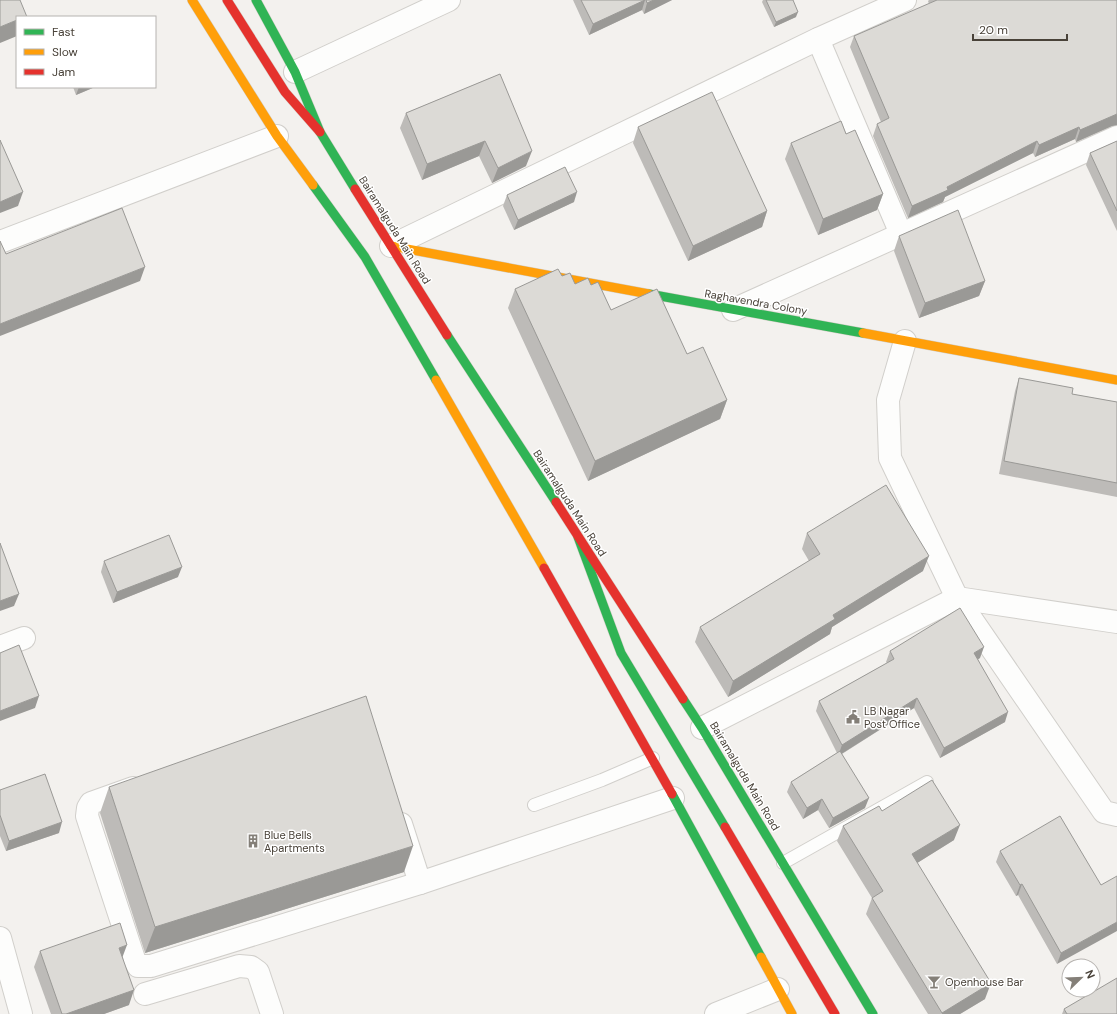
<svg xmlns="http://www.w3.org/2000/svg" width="1117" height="1014" font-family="'DM Sans',sans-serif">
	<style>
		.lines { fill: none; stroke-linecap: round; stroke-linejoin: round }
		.lane-casing { stroke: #d1cfcb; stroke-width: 14 }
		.street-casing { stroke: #d1cfcb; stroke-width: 24 }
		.fast-casing { stroke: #d2cdc5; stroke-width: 10 }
		.slow-casing { stroke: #d2cdc5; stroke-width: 10 }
		.jam-casing { stroke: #d2cdc5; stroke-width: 10 }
		.lane { stroke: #fdfdfc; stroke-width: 12 }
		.street { stroke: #fdfdfc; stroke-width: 22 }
		.fast { stroke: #30b455; stroke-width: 9 }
		.slow { stroke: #ff9f0a; stroke-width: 9 }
		.jam { stroke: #e5322d; stroke-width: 9 }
		.wall { fill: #bdbbb8 }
		.shaded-wall { fill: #9a9996 }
		.building { fill: #dcdad6; stroke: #9a9996 }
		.labels { text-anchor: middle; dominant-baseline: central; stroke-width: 3; stroke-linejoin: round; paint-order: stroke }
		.street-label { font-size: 11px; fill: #494239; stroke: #fff }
		.poi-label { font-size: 11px; fill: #494239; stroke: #fff; text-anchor: start }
	</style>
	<rect width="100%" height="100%" fill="#f3f1ee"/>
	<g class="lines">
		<g class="lane-casing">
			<g id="lane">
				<polyline points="534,805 602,780 653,758"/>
				<polyline points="783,863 927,782"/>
			</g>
		</g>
		<g class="street-casing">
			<g id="street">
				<polyline points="818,39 901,234"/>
				<polyline points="295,72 449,0"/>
				<polyline points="0,242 277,136"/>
				<polyline points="391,246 818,39 905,0"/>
				<polyline points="733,310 1117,137"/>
				<polyline points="905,341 888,400 890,458 957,598 1104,812 1117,815"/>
				<polyline points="0,647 24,638"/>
				<polyline points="702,728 957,598 1117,622"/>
				<polyline points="133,788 91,803 88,808 87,816 134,959 138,966 151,966 420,883 673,798"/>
				<polyline points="401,824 420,883"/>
				<polyline points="0,938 21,1014"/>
				<polyline points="145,994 239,966 251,967 258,972 272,1014"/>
				<polyline points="716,1014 778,989"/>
			</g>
		</g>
		<g class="fast-casing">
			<g id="fast">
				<polyline points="256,0 295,72 320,132 355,189"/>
				<polyline points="313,185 365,257 436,380"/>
				<polyline points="649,294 863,333"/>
				<polyline points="447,335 556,502"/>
				<polyline points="578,537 621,653 725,827"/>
				<polyline points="683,699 702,728 873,1014"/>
				<polyline points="672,794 761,957"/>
			</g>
		</g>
		<g class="slow-casing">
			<g id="slow">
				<polyline points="192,0 277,136 313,185"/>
				<polyline points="391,246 649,294"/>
				<polyline points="863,333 1117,380"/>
				<polyline points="436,380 544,568"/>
				<polyline points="761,957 792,1014"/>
			</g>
		</g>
		<g class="jam-casing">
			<g id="jam">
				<polyline points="227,0 285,92 320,132"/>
				<polyline points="355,189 447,335"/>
				<polyline points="556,502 683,699"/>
				<polyline points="544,568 672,794"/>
				<polyline points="725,827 835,1014"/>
			</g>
		</g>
		<use href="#lane" class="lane"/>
		<use href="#street" class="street"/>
		<use href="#fast" class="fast"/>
		<use href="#slow" class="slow"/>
		<use href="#jam" class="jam"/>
	</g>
	<g class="wall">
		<polygon points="573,0 672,0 644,14 642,10 589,35"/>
		<polygon points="763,0 793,0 796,17 774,27 762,2"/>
		<polygon points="929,0 1117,0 1117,125 1112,126 1076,142 1075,139 1035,157 1033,153 945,197 943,202 908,218 873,136 877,124 881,122 850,47 854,36 929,4 928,1"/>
		<polygon points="500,74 526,166 492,183 479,156 422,180 400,128 406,113"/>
		<polygon points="73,87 95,87 76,95"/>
		<polygon points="638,127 767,211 762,227 688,261 633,143"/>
		<polygon points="846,134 883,194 877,210 818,235 785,159 791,143"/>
		<polygon points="1117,141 1117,231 1086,165 1090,153"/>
		<polygon points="507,195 574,202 514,230 503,206"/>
		<polygon points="899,236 985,281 979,296 919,318 894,251"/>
		<polygon points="575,284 591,285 611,310 687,354 727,400 720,419 588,481 508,308 515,289"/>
		<polygon points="1019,378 1072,394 1117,402 1117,497 999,474 1015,391"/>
		<polygon points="807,533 923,571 832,627 830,634 728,697 695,642 700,627 809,561 802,549"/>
		<polygon points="104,561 178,577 113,603 101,572"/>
		<polygon points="890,651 980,658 978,659 1005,722 940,758 914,708 842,754 865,808 829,828 818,810 803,819 787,792 791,782 837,753 816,711 819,701 887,663 886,662"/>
		<polygon points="109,787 404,872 145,953 100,813"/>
		<polygon points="0,790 59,833 6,851 0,836"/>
		<polygon points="882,811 954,840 917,863 985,999 960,1014 928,1014 866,914 872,898 837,841 843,826"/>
		<polygon points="1000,851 1101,885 1057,964 1018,895 1016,896 996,862"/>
		<polygon points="40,951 123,957 129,1005 104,1014 51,1014 34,967"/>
		<polygon points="1064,1009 1117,1014 1062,1014"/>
	</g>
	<g class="shaded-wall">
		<polygon points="645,0 642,10 589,35 593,24"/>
		<polygon points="654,0 672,0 644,14 647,3"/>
		<polygon points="798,12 796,17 774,27 776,22"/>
		<polygon points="17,20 17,36 0,43 0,27"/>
		<polygon points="79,87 95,87 76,95"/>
		<polygon points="1117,114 1117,125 1112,126 1076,142 1080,130"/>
		<polygon points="1079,127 1075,139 1035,157 1039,145"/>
		<polygon points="485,141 479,156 422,180 427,164"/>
		<polygon points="1037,141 1033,153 945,197 943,202 908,218 912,206 947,187"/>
		<polygon points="532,151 526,166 492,183 498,168"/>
		<polygon points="23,192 18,206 0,213 0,202"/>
		<polygon points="577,192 574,202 514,230 518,220"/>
		<polygon points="883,194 877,210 818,235 823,219"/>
		<polygon points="767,211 762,227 688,261 693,246"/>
		<polygon points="145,267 140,281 0,336 0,324"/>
		<polygon points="985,281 979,296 919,318 925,303"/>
		<polygon points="727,400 720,419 588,481 595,461"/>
		<polygon points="929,556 923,571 832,627 830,634 728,697 733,681 833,615"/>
		<polygon points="182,567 178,577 113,603 117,592"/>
		<polygon points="19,594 14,606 0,611 0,601"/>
		<polygon points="984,647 980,658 970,664 974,653"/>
		<polygon points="39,696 35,708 0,721 0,711"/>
		<polygon points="917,698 914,708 838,756 842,745"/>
		<polygon points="1008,712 1005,722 940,758 944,748"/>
		<polygon points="869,798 865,808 829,828 833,818"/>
		<polygon points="822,799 818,810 803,819 807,808"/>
		<polygon points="62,822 59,833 6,851 9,841"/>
		<polygon points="960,825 954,840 906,870 912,854"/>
		<polygon points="413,846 404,872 145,953 155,927"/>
		<polygon points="1022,884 1018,895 1016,896 1020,885"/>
		<polygon points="1117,922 1117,931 1057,964 1061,953"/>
		<polygon points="127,945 121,961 119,948"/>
		<polygon points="991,983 985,999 960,1014 942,1014 942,1013"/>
		<polygon points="134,990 129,1005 104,1014 66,1014"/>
	</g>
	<g class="building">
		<polygon points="0,0 20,0 27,17 17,17 17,20 0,27"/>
		<polygon points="581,0 645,0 593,24"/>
		<polygon points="646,0 654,0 647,3"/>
		<polygon points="766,0 793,0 798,12 776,22"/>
		<polygon points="937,0 1117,0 1117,114 1080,130 1079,127 1039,145 1037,141 947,187 948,190 912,206 877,124 889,118 854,36"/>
		<polygon points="500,74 532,151 498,168 485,141 427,164 406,113"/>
		<polygon points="712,92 767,211 693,246 638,127"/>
		<polygon points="841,121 846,134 855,130 883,194 823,219 791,143"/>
		<polygon points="0,140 23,192 0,202"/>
		<polygon points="1117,141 1117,211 1090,153"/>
		<polygon points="565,167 577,192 518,220 507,195"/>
		<polygon points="122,208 145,267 0,324 0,241 6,254"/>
		<polygon points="958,210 985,281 925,303 899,236"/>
		<polygon points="558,269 562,276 570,273 575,284 588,278 591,285 598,282 611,310 657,289 687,354 703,347 727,400 595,461 515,289"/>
		<polygon points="1019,378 1073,388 1072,394 1117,402 1117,483 1004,461"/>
		<polygon points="886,485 929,556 833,615 835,619 733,681 700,627 820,554 807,533"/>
		<polygon points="169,535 182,567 117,592 104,561"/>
		<polygon points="0,543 19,594 0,601"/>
		<polygon points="960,608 984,647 974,653 1008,712 944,748 917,698 842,745 819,701 894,659 890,651"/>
		<polygon points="19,645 39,696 0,711 0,653"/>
		<polygon points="366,696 413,846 155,927 109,787"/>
		<polygon points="840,751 869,798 833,818 822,799 807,808 791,782"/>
		<polygon points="45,774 62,822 9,841 0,815 0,790"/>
		<polygon points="932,780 960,825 912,854 991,983 942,1013 872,898 883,891 843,826 879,806 882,811"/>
		<polygon points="1060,816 1101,885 1117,876 1117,922 1061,953 1022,884 1020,885 1000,851"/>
		<polygon points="120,923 127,945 119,948 134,990 66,1014 62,1014 40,951"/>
		<polygon points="1117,978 1117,1014 1067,1014 1064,1009"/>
	</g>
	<defs>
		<g id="civic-bare" transform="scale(1.08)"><path d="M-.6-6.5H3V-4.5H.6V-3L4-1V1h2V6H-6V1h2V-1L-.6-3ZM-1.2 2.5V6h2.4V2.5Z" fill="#847f78" stroke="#fff" stroke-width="2.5" paint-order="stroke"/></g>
		<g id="building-bare" transform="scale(1.08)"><path d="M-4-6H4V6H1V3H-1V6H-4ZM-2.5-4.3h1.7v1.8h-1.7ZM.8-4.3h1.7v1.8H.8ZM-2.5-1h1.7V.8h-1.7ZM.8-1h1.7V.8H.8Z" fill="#847f78" stroke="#fff" stroke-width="2.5" paint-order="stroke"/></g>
		<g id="bar-bare" transform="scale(1.08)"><path d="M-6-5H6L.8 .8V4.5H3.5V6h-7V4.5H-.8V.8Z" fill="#847f78" stroke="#fff" stroke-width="2.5" paint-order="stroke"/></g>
	</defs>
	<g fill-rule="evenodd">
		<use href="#civic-bare" x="853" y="717"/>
		<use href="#building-bare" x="253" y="841"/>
		<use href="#bar-bare" x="934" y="982"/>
	</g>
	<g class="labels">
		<g class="street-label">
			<text transform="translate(395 230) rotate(58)">Bairamalguda Main Road</text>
			<text transform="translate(756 302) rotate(10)">Raghavendra Colony</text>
			<text transform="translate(570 503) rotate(57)">Bairamalguda Main Road</text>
			<text transform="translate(745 776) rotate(59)">Bairamalguda Main Road</text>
		</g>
		<g class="poi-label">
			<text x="864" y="711">LB Nagar<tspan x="864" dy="13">Post Office</tspan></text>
			<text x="264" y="835">Blue Bells<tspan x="264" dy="13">Apartments</tspan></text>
			<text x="945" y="982">Openhouse Bar</text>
		</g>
	</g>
	<rect x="16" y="16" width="140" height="72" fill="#ffffff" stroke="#b6b3b0"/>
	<rect x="24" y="29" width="20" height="6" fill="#30b455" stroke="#b6b3b0"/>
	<text x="52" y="36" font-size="12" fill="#494239">Fast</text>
	<rect x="24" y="49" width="20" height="6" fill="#ff9f0a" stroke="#b6b3b0"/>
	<text x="52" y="56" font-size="12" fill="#494239">Slow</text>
	<rect x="24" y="69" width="20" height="6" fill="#e5322d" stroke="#b6b3b0"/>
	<text x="52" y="76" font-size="12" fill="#494239">Jam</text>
	<g transform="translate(1081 978) rotate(67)"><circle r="19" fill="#ffffff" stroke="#b6b3b0"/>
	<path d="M0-3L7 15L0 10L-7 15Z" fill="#847f78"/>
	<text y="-6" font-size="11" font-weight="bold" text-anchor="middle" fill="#494239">N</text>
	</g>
	<path d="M973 34v6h94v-6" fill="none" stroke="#494239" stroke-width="2"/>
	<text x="979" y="34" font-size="12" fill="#494239" stroke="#ffffff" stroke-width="3" paint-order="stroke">20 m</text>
</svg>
